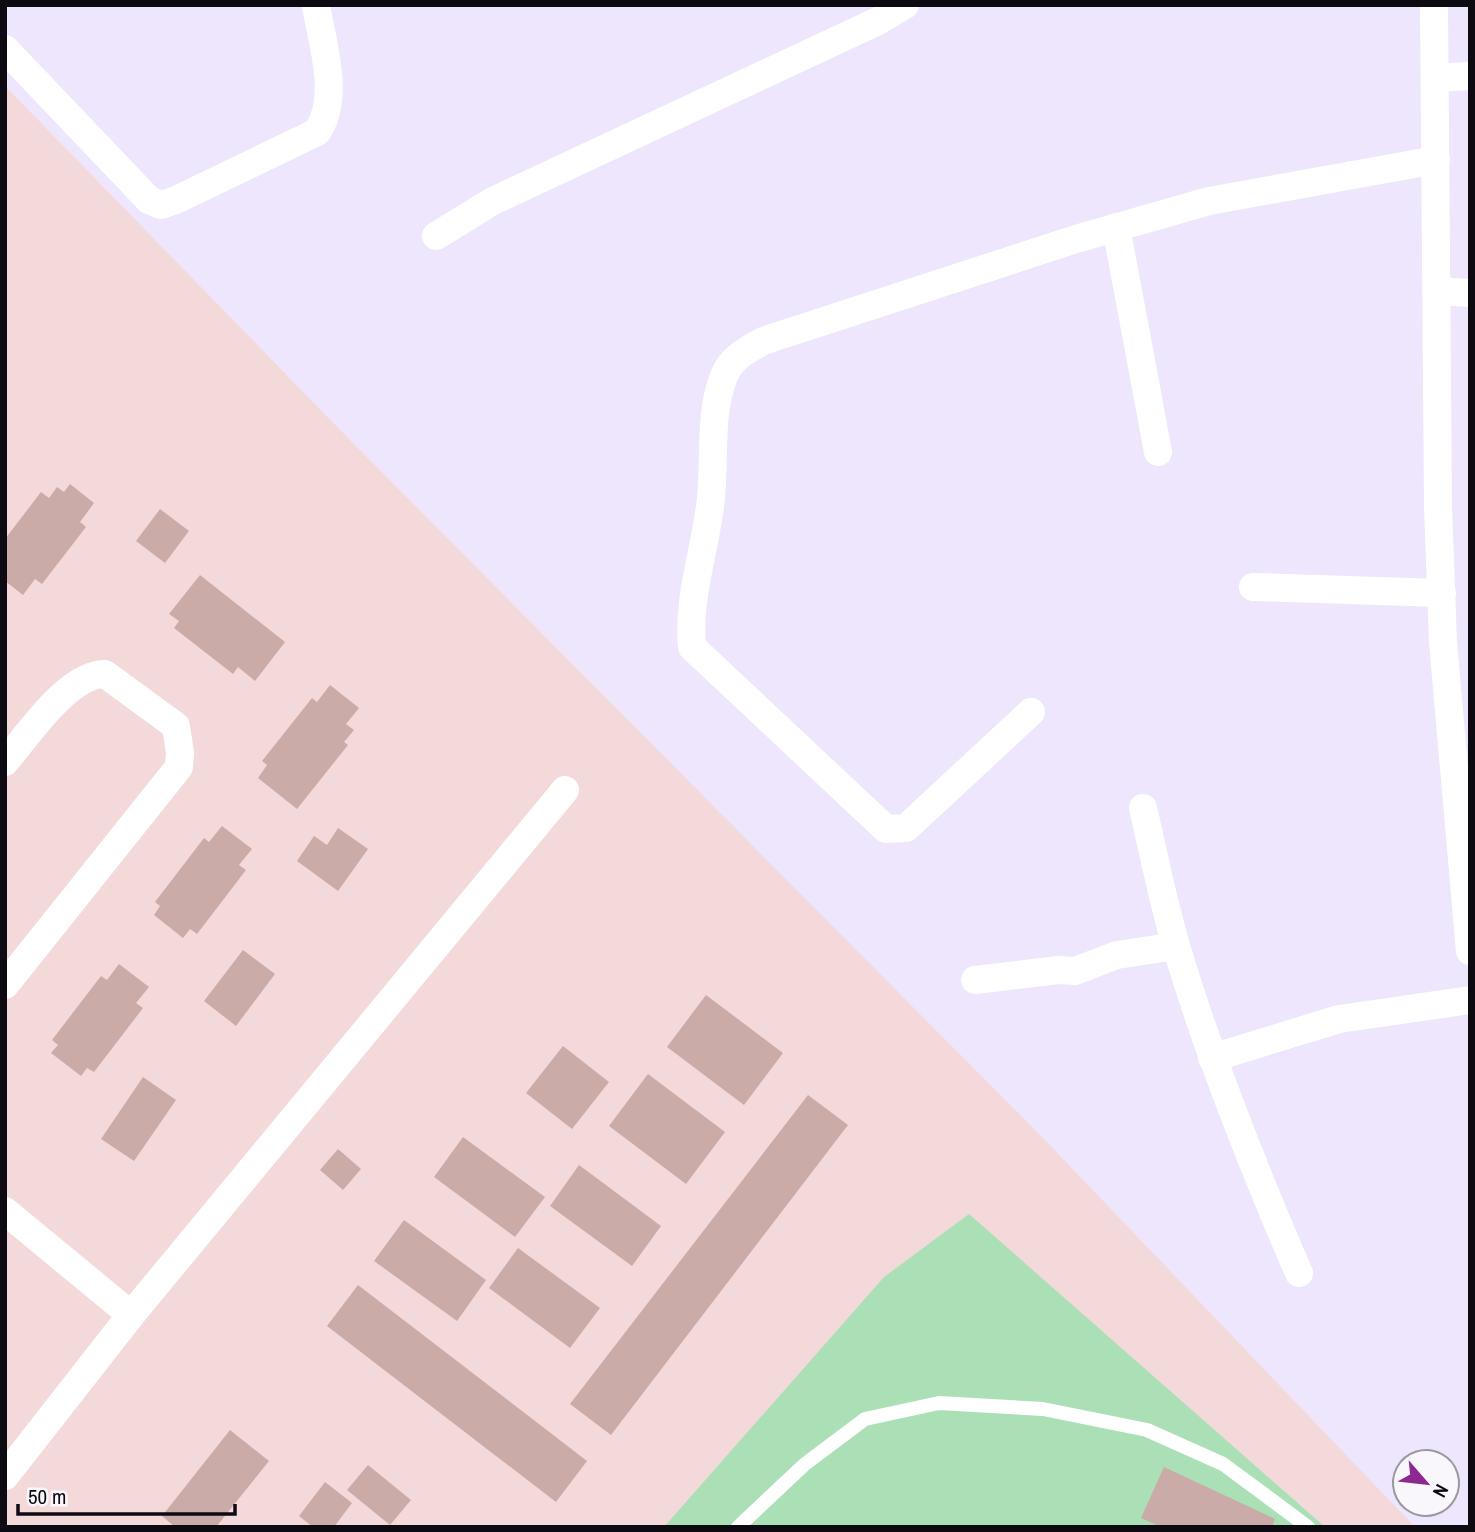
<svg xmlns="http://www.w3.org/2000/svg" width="1475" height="1532" font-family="'Archivo Narrow',sans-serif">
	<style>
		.education { fill: #f4d9da }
		.green { fill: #abdfb6 }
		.building { fill: #cbaba8 }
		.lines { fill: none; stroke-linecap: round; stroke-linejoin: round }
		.lane { stroke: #fff; stroke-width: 14 }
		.street { stroke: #fff; stroke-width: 28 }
	</style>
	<rect width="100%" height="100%" fill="#eee6fc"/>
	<polygon class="education" points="5,86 346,436 1042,1137 1415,1527 5,1527"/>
	<polygon class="green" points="969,1214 1325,1527 664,1527 884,1277"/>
	<g class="building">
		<polygon points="70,484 94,503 80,522 86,527 42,584 35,579 23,595 5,581 5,539 41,492 49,498 57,487 64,492"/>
		<polygon points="160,509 189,531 165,563 136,541"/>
		<polygon points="200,575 285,642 255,681 238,667 233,674 174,628 179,621 169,614"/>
		<polygon points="330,685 359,708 346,724 354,730 344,742 348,745 297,809 258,778 267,765 262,761 312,698 317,702"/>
		<polygon points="222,826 252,849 239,865 246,870 197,934 190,929 183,938 154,915 160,906 155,902 204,838 209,842"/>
		<polygon points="338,828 368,849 338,891 297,861 314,836 327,845"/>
		<polygon points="243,950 275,974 236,1026 204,1001"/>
		<polygon points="119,964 149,987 136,1003 143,1008 94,1072 87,1068 81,1076 51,1053 58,1045 52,1040 101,976 107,980"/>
		<polygon points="706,995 783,1053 744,1105 667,1047"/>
		<polygon points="563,1046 609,1082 572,1129 526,1093"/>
		<polygon points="648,1074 725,1132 686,1184 609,1126"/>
		<polygon points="143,1077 176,1100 134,1161 101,1139"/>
		<polygon points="808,1095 848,1125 611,1435 570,1404"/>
		<polygon points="463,1137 545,1197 515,1237 434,1177"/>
		<polygon points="338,1149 361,1169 343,1190 320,1170"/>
		<polygon points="579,1165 661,1226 632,1266 550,1206"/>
		<polygon points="404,1220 486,1280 457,1321 374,1261"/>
		<polygon points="518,1248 600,1308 570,1348 489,1288"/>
		<polygon points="358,1285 587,1461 556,1502 327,1326"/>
		<polygon points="230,1430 269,1461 216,1527 175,1527 162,1516"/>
		<polygon points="368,1465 411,1500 390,1525 347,1490"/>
		<polygon points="1164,1467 1275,1519 1272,1527 1161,1527 1141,1518"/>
		<polygon points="325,1482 352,1503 334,1527 313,1527 299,1516"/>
	</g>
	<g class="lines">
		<polyline class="lane" points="738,1527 805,1464 865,1419 939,1403 1043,1409 1147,1430 1223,1464 1308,1527"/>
		<g class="street">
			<polyline points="1434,5 1438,507 1443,642 1470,951"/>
			<path d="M5,49L149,200L161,205L176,200L317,132C341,97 322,44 316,5"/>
			<polyline points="1435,78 1470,76"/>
			<polyline points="1116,227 1158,452"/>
			<polyline points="436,236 493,201 878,21 905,5"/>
			<polyline points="1438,291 1470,293"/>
			<polyline points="1253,587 1442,593"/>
			<path d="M1031,712L906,828L886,829L692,647C687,598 706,548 711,498C715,458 709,413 724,376C731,358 747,350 763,341L1076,239L1209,201L1436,160"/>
			<path d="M5,762C28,735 68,674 105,674L176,726L180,753L179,767L5,985"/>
			<path d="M1143,808C1154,855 1163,903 1177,949C1210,1059 1253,1167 1299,1273"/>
			<polyline points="975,980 1058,970 1075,971 1117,955 1176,946"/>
			<polyline points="1212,1058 1339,1019 1470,1000"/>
			<polyline points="5,1211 131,1315"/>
			<polyline points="5,1476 131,1315 565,790"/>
		</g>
	</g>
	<rect width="1475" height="1532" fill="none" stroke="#0d0a12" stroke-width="14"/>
	<g transform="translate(1426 1483) rotate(118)"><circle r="33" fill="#f9f7fc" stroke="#9b989e" stroke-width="2"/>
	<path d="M0-5L12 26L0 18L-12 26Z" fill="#8c2890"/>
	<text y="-10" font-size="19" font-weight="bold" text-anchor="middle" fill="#0d0a12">N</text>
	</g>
	<path d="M18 1504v10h217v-10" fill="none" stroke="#0d0a12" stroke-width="3.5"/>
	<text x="28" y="1504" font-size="21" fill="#0d0a12" stroke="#f9f7fc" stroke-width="5" paint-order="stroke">50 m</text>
</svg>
